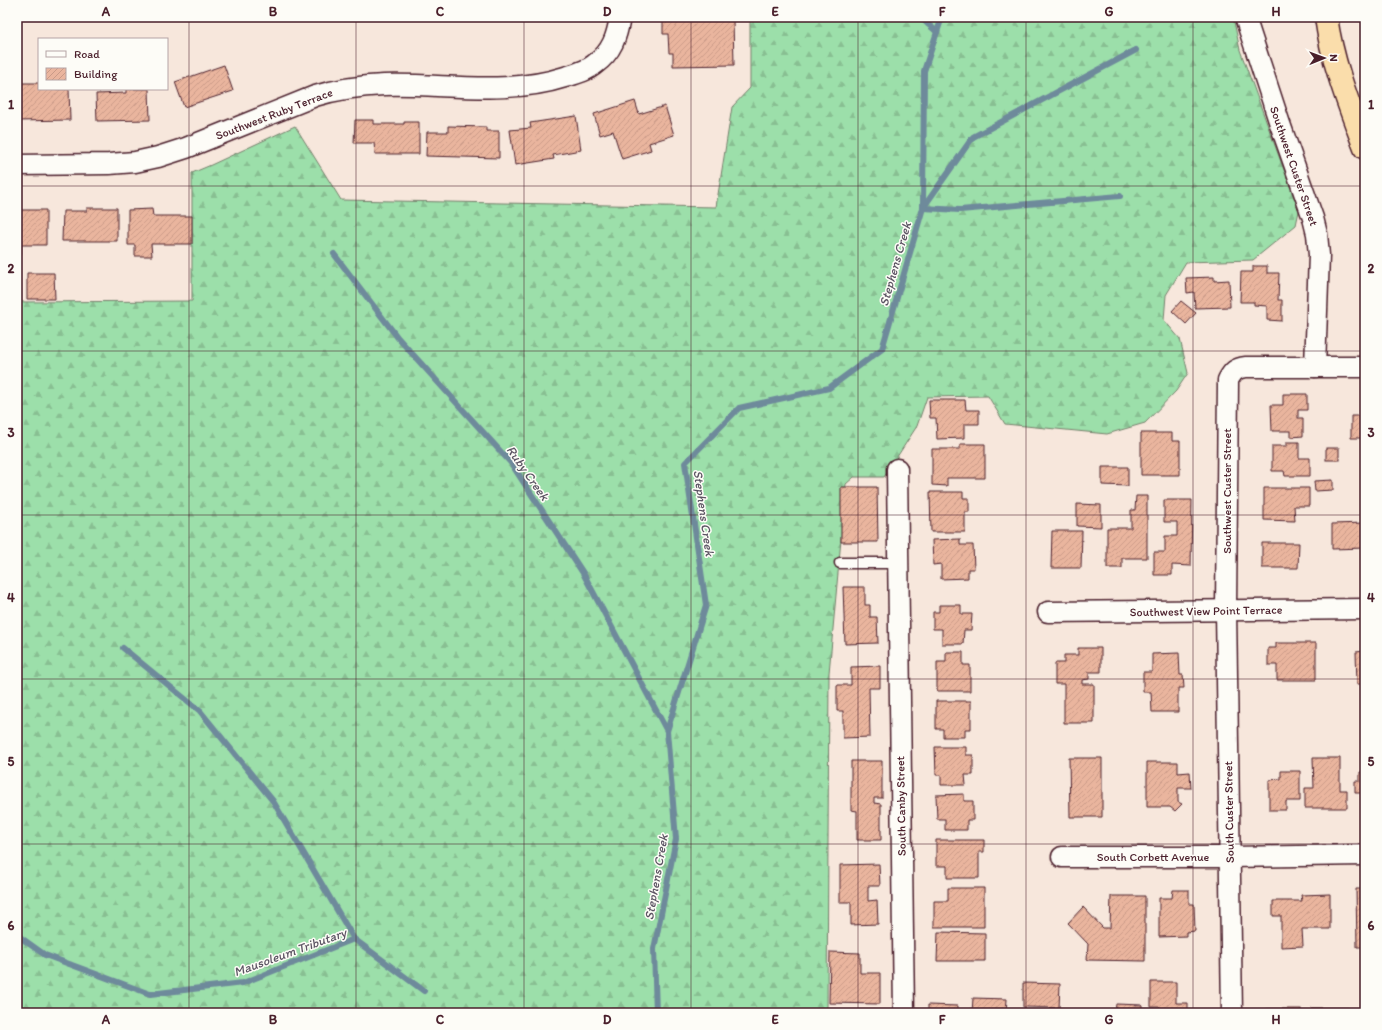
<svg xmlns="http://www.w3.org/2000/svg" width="1382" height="1030" font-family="Itim,sans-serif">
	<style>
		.built { fill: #f3d8c9 }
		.forest { fill: url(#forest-firs); stroke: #737f6a }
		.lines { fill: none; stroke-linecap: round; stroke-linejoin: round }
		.stream { stroke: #6e8a9b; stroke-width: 6 }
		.building { fill: url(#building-hatch); stroke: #4a1f2b }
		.lane-casing { stroke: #4a1f2b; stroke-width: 13 }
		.street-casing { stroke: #4a1f2b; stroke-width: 23 }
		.highway-casing { stroke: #4a1f2b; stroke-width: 25 }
		.lane { stroke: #fdfcf7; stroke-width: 10 }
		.street { stroke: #fdfcf7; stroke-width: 20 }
		.highway { stroke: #faddab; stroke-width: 22 }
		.grid { fill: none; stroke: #4a1f2b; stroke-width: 1; stroke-opacity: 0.55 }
		.labels { text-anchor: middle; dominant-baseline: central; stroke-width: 3; stroke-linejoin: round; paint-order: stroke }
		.street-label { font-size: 12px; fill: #4a1f2b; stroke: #fdfcf7 }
		.water-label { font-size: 13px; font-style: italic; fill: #5c5463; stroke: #fdfcf7 }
		.neatline { fill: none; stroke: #4a1f2b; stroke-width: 1.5 }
		.grid-label { font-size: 13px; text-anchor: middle; font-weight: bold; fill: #4a1f2b }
	</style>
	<defs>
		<pattern id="forest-firs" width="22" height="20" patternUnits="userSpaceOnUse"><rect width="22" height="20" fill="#9cdfaa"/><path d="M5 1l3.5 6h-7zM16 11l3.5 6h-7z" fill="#88bf92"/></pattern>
		<pattern id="building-hatch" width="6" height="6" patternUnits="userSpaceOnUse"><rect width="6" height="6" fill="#eab59e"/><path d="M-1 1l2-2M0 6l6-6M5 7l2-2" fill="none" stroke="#ca9b88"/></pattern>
	</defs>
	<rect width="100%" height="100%" fill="#f7e7dc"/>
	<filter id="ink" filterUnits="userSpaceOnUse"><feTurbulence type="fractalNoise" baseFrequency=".025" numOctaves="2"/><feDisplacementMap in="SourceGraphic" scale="8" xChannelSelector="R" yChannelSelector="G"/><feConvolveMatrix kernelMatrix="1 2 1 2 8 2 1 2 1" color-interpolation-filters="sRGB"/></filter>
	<g filter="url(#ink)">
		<polygon class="built" points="626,1008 625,1013 532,1013"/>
		<polygon class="forest" points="750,17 1233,17 1240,50 1299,211 1296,225 1253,260 1186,262 1166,295 1164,320 1180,339 1188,373 1176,391 1145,423 1107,434 1005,424 988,396 927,397 917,426 884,477 854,477 846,484 829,673 827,1009 861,1013 625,1013 625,1008 532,1013 17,1013 17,302 192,301 192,173 211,165 295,126 341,200 716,207 732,107 750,88"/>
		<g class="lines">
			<g class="stream">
				<polyline points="920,17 937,32"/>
				<polyline points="923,208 973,137 1136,50"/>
				<polyline points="923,208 960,210 1120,196"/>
				<polyline points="334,254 398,338 511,463 583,573 667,731"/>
				<polyline points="123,648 200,711 273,801 354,939"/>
				<polyline points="17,935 45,955 150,994 243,983 354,939 424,991"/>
				<polyline points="656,1013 654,949 676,839 667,731 706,605 685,463 739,408 829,388 882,349 923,208 924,71 942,17"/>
			</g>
		</g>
		<g class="building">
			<polygon points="516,17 539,17 539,21 517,21"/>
			<polygon points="663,17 698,17 698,21 733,19 734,65 673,66 673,53 669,53 668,34 663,34"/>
			<polygon points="224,65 233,91 184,107 175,82"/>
			<polygon points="17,83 39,83 39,89 69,89 70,120 17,121"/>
			<polygon points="126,89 149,89 150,120 97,121 96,94 126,93"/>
			<polygon points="635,101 639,114 665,106 674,135 649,143 651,150 622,159 613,131 600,135 594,114"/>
			<polygon points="576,116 581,150 553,155 554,159 515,165 510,130 531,128 530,123"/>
			<polygon points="355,120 373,120 373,124 404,124 404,122 419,122 419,154 375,154 374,143 354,143"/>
			<polygon points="448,126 486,127 486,131 499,131 499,158 426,156 427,132 448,132"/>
			<polygon points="87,208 117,208 117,241 62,241 63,211 87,211"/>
			<polygon points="152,209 153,216 192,216 192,244 151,244 152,256 135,256 135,245 128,245 128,210"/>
			<polygon points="17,210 46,210 46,245 21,245 21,254 17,254"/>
			<polygon points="1253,266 1267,266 1267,273 1279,273 1278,300 1282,300 1282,321 1267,320 1267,306 1254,305 1254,302 1240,302 1241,272 1253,272"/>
			<polygon points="27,273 54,273 55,299 27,299"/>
			<polygon points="1214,277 1214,281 1229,280 1230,307 1195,308 1194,292 1187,293 1186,278"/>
			<polygon points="1181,301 1196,313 1186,324 1172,311"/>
			<polygon points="1283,394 1307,394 1307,410 1298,410 1298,418 1303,418 1303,436 1291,437 1291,431 1272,431 1271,405 1283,405"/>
			<polygon points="929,400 965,400 966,410 979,410 979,424 964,424 964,438 937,439 936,418 930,418"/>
			<polygon points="1363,412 1365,412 1365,438 1351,438 1351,416 1363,416"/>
			<polygon points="1141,433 1172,433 1172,441 1180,441 1180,475 1141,475"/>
			<polygon points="1287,442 1299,442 1299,458 1310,458 1310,476 1285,476 1284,471 1272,471 1272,446 1287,446"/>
			<polygon points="960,444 985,444 985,478 947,478 947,486 932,485 932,449 960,449"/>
			<rect x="1326" y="448" width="13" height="12"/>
			<polygon points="1102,467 1128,467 1128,486 1102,485"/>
			<polygon points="1333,480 1333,490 1315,491 1314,481"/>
			<polygon points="841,487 877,487 878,542 841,542"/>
			<polygon points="1264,488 1309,488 1309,506 1294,506 1295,521 1264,520"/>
			<polygon points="930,492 963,492 963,498 969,498 969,512 965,512 965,532 931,532"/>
			<polygon points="1136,496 1147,496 1147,558 1122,558 1122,568 1107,568 1107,528 1131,528 1131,510 1135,510"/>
			<polygon points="1164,500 1192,500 1191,566 1172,565 1172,575 1154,575 1154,552 1165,552 1165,536 1177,536 1177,522 1164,522"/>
			<polygon points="1077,504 1101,505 1101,527 1077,526"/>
			<polygon points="1365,523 1365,548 1332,549 1332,524"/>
			<polygon points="1052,531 1082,531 1081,568 1051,568"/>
			<polygon points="960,539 960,545 973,545 974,569 968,569 968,578 941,579 941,564 933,565 932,540"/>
			<polygon points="1262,543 1299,543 1298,568 1262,568"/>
			<polygon points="843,587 865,587 865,605 870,605 870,617 877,617 878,643 845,644"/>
			<polygon points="939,605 961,605 961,614 972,614 971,630 964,630 963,644 942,644 942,629 933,629 933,612 939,612"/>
			<polygon points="1276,643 1316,643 1316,680 1277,680 1277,665 1268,665 1268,648 1276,648"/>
			<polygon points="1078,648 1101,648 1101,672 1089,672 1089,679 1082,680 1082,684 1094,684 1094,723 1064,723 1064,684 1055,684 1055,663 1064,663 1064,655 1078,655"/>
			<polygon points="1365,651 1365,684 1357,684 1356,652"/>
			<polygon points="946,652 963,652 963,665 970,665 970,691 937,691 937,662 946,662"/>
			<polygon points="1179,653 1180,675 1183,675 1184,688 1178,688 1178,712 1152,712 1151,692 1143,692 1143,672 1152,672 1152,654"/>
			<polygon points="880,666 880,688 869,688 870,737 843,738 843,711 837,711 837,685 851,685 851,667"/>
			<polygon points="936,701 971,701 971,729 965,729 965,737 943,737 943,729 936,729"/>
			<polygon points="935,747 966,747 966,755 973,755 973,775 965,775 966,785 941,785 941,775 936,775"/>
			<polygon points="1069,758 1102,758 1102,817 1070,817"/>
			<polygon points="1313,758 1340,758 1340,790 1347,790 1347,808 1305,808 1305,788 1314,788"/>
			<polygon points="851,761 882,761 882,798 874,798 874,803 881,804 881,840 857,840 857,811 851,810"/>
			<polygon points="1147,762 1178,762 1178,773 1190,772 1191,788 1178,788 1178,802 1182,804 1175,811 1170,807 1147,807"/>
			<polygon points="1281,771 1300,771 1300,801 1286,801 1286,810 1269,810 1269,780 1281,779"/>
			<polygon points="1360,772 1365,772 1365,793 1355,793 1355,781 1360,781"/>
			<polygon points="964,794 964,801 973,801 973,820 967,820 967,830 945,830 945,819 937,819 936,795"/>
			<polygon points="936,840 984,840 984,852 979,852 979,878 947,878 947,866 936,866"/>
			<polygon points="879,864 880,886 868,886 868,901 877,900 878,924 851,925 851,902 840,902 840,865"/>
			<polygon points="948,888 984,888 984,927 934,927 934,901 948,901"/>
			<polygon points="1356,889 1365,889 1365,947 1357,947"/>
			<polygon points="1173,890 1189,890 1189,904 1194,904 1195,931 1186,932 1186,936 1159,937 1159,898 1172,898"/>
			<polygon points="1330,894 1330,929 1302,929 1303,946 1281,947 1281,916 1273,916 1273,901 1302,901 1301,895"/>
			<polygon points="1111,896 1145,896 1145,961 1087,960 1088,944 1068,923 1083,907 1103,928 1110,928"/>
			<polygon points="938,932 985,933 985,961 937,961"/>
			<polygon points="830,952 860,953 860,973 880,973 880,1004 829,1003"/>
			<polygon points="1151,982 1176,982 1176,1003 1188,1003 1188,1013 1160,1013 1160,1007 1151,1007"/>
			<polygon points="1023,983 1060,984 1059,1008 1023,1007"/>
			<polygon points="973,998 1007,999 1006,1013 972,1013"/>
			<polygon points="1116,1004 1142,1005 1142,1013 1096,1013 1097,1011 1115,1012"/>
			<polygon points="928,1005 958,1006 958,1013 928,1013"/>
			<rect x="1312" y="1008" width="36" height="5"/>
			<rect x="1267" y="1009" width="34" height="4"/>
		</g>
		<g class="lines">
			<g class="lane-casing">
				<polyline id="lane" points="840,563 898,563"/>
			</g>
			<g class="street-casing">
				<g id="street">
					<polyline points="1245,17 1279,121 1313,218 1317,234 1319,255 1315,367"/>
					<path d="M17,165L109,164L135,162L158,157L186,148L315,96C338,89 360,86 384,85C444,83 506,96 565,77C575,74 587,71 595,64C612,52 617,36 620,17"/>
					<polyline points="897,469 904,1013"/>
					<polyline points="1048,612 1365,609"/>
					<polyline points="1062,857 1230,857 1365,855"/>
					<path d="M1232,1013L1226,610L1228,380C1233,371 1236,368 1246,367H1365"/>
				</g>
			</g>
			<g class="highway-casing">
				<path id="highway" d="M1326,17C1332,62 1349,105 1365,148"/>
			</g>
			<use href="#lane" class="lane"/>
			<use href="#street" class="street"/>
			<use href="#highway" class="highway"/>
		</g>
	</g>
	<path class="grid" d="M189,17V1013M356,17V1013M524,17V1013M691,17V1013M858,17V1013M1026,17V1013M1193,17V1013M17,186H1365M17,351H1365M17,515H1365M17,679H1365M17,844H1365"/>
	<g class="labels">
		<g class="street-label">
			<text transform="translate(274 114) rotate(-21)">Southwest Ruby Terrace</text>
			<text transform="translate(1294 166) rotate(71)">Southwest Custer Street</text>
			<text transform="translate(1227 491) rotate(-90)">Southwest Custer Street</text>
			<text transform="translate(1206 611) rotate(-1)">Southwest View Point Terrace</text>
			<text transform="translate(901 806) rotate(-91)">South Canby Street</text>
			<text transform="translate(1229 812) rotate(-91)">South Custer Street</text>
			<text x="1153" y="857">South Corbett Avenue</text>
		</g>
		<g class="water-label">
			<text transform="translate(895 264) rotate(-74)">Stephens Creek</text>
			<text transform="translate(528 473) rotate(55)">Ruby Creek</text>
			<text transform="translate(704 513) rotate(82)">Stephens Creek</text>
			<text transform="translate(656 877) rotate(-80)">Stephens Creek</text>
			<text transform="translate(290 952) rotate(-20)">Mausoleum Tributary</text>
		</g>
	</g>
	<rect width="1382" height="1030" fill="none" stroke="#fdfcf7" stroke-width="44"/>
	<rect x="38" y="38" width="130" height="52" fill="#fdfcf7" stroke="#b5a4a5"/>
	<rect x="46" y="51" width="20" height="6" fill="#fdfcf7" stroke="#b5a4a5"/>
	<text x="74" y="58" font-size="12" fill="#4a1f2b">Road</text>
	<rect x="46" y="68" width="20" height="12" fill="url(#building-hatch)" stroke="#b5a4a5"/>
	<text x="74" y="78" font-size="12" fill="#4a1f2b">Building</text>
	<g transform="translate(1324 58) rotate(89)" stroke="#fdfcf7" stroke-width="3" paint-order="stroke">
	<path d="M0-3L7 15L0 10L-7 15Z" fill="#4a1f2b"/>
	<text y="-6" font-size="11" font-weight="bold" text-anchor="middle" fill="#4a1f2b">N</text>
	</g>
	<rect x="22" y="22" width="1338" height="986" class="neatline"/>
	<g class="grid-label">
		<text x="106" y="16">A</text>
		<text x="273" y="16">B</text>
		<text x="440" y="16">C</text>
		<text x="607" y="16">D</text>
		<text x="775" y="16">E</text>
		<text x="942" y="16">F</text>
		<text x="1109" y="16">G</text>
		<text x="1276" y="16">H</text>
		<text x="11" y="109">1</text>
		<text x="1371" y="109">1</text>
		<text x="11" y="273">2</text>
		<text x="1371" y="273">2</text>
		<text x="11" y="437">3</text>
		<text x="1371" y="437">3</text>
		<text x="11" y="602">4</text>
		<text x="1371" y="602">4</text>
		<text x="11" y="766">5</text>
		<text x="1371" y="766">5</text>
		<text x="11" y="930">6</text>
		<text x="1371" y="930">6</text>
		<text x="106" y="1024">A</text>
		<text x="273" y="1024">B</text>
		<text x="440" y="1024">C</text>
		<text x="607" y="1024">D</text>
		<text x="775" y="1024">E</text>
		<text x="942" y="1024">F</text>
		<text x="1109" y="1024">G</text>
		<text x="1276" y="1024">H</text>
	</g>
</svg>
